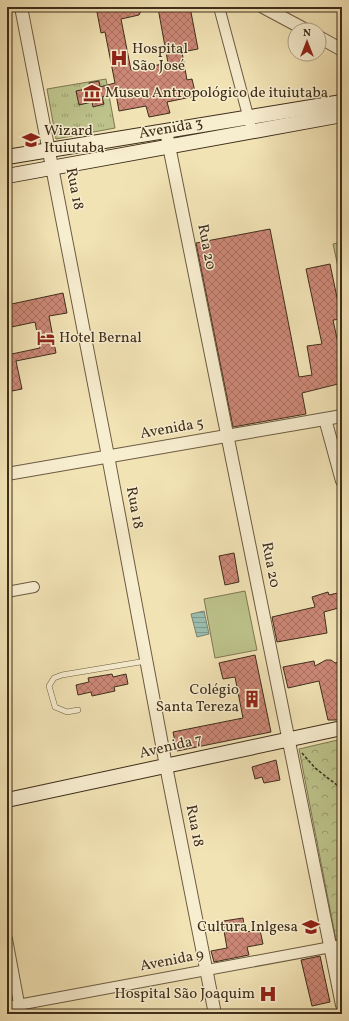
<svg xmlns="http://www.w3.org/2000/svg" width="349" height="1021" font-family="Vollkorn,serif">
	<style>
		.grass { fill: url(#grass-tufts); stroke: #7e7853 }
		.park { fill: url(#park-crowns); stroke: #7e7853 }
		.pitch { fill: #bdc38b; stroke: #7e7853 }
		.water { fill: url(#water-rules); stroke: #768474 }
		.building { fill: url(#building-cross-hatch); stroke: #3e2e1b }
		.lines { fill: none; stroke-linecap: round; stroke-linejoin: round }
		.service-casing { stroke: #6b5b42; stroke-width: 6 }
		.minor-casing { stroke: #6b5b42; stroke-width: 12 }
		.tertiary-casing { stroke: #6b5b42; stroke-width: 14 }
		.secondary-casing { stroke: #3e2e1b; stroke-width: 16 }
		.path { stroke: #3e2e1b; stroke-width: 1.5; stroke-dasharray: 3 2; stroke-linecap: butt }
		.service { stroke: #f7edcf; stroke-width: 5 }
		.minor { stroke: #f7edcf; stroke-width: 10 }
		.tertiary { stroke: #f7edcf; stroke-width: 12 }
		.secondary { stroke: #f7edcf; stroke-width: 14 }
		.labels { text-anchor: middle; dominant-baseline: central; stroke-width: 3; stroke-linejoin: round; paint-order: stroke }
		.poi-label { font-size: 15px; fill: #3e2e1b; stroke: #f7edcf; text-anchor: start }
		.street-label { font-size: 15px; fill: #3e2e1b; stroke: #f7edcf }
	</style>
	<defs>
		<pattern id="grass-tufts" width="24" height="20" patternUnits="userSpaceOnUse"><rect width="24" height="20" fill="#bdc38b"/><path d="M3 7l-1-3M5 7V3M7 7l1-3M15 17l-1-3M17 17v-4M19 17l1-3" fill="none" stroke="#9b9f71"/></pattern>
		<pattern id="park-crowns" width="20" height="18" patternUnits="userSpaceOnUse"><rect width="20" height="18" fill="#bdc38b"/><path d="M2 6a3 3 0 1 1 6 0M12 15a3 3 0 1 1 6 0" fill="none" stroke="#9b9f71"/></pattern>
		<pattern id="water-rules" width="6" height="5" patternUnits="userSpaceOnUse"><rect width="6" height="5" fill="#9bbeb0"/><path d="M0 2.5h6" fill="none" stroke="#809b8e"/></pattern>
		<pattern id="building-cross-hatch" width="8" height="8" patternUnits="userSpaceOnUse"><rect width="8" height="8" fill="#cd8877"/><path d="M0 0l8 8M0 8l8-8" fill="none" stroke="#a87061"/></pattern>
	</defs>
	<rect width="100%" height="100%" fill="#f2e3b5"/>
	<filter id="stains"><feTurbulence type="fractalNoise" baseFrequency=".005" numOctaves="4"/><feColorMatrix values="0 0 0 0 .2 0 0 0 0 .09 0 0 0 0 .02 0 0 0 .5 -.17"/></filter>
	<radialGradient id="worn" r=".72"><stop offset=".6" stop-color="#630" stop-opacity="0"/><stop offset="1" stop-color="#630" stop-opacity=".3"/></radialGradient>
	<polygon class="grass" points="106,79 115,128 56,139 47,89"/>
	<polygon class="park" points="342,739 342,939 336,940 299,749"/>
	<g class="pitch">
		<polygon points="342,242 342,285 333,244"/>
		<polygon points="245,591 257,650 215,658 204,599"/>
	</g>
	<polygon class="water" points="204,611 209,634 197,637 191,614"/>
	<g class="building">
		<polygon points="96,7 143,7 139,15 121,19 131,70 168,63 158,8 190,7 198,49 182,52 187,80 192,79 196,96 167,102 170,113 149,117 146,106 119,111 116,94 102,97 104,104 93,107 92,102 79,105 76,91 90,88 89,83 99,81 100,87 115,83 105,32 101,33"/>
		<polygon points="270,229 299,377 312,375 307,346 322,344 306,269 330,264 340,312 342,312 342,319 333,320 342,362 342,383 302,393 306,414 233,427 196,243"/>
		<polygon points="63,293 67,313 49,316 56,353 16,361 22,389 7,392 7,355 40,348 35,322 7,328 7,305"/>
		<polygon points="234,553 239,582 225,585 219,556"/>
		<polygon points="328,592 329,595 342,592 342,607 324,612 327,633 277,642 272,617 315,607 312,597"/>
		<polygon points="255,655 271,732 177,751 173,732 243,718 235,677 223,679 219,663"/>
		<polygon points="326,660 331,660 335,663 341,661 342,720 328,720 319,681 288,688 283,667 314,661 315,666"/>
		<polygon points="112,674 113,677 126,674 128,684 114,687 115,691 92,696 91,692 78,695 76,685 89,682 88,678"/>
		<polygon points="276,760 280,780 264,783 262,777 255,779 252,767"/>
		<polygon points="243,918 245,932 260,930 263,944 247,947 249,955 214,962 211,951 227,948 224,931 218,932 217,922"/>
		<polygon points="320,956 330,1002 312,1006 301,960"/>
	</g>
	<g class="lines">
		<g class="service-casing">
			<polyline id="service" points="78,710 67,712 55,707 49,686 54,678 62,675 146,661"/>
		</g>
		<g class="minor-casing">
			<g id="minor">
				<polyline points="219,7 250,123"/>
				<polyline points="7,592 34,587"/>
				<polyline points="7,939 21,1014"/>
				<polyline points="7,1007 342,945"/>
			</g>
		</g>
		<g class="tertiary-casing">
			<g id="tertiary">
				<polyline points="21,7 108,456 166,766 215,1014"/>
				<polyline points="263,7 306,30"/>
				<polyline points="319,37 342,50"/>
				<polyline points="166,131 342,1005"/>
				<polyline points="325,419 342,481"/>
				<polyline points="7,474 342,416"/>
			</g>
		</g>
		<g class="secondary-casing">
			<g id="secondary">
				<polyline points="7,157 342,102"/>
				<polyline points="7,176 342,115"/>
				<polyline points="7,800 342,728"/>
			</g>
		</g>
		<g class="path">
			<polyline points="302,753 315,768 342,789"/>
			<polyline points="338,930 342,920"/>
		</g>
		<use href="#service" class="service"/>
		<use href="#minor" class="minor"/>
		<use href="#tertiary" class="tertiary"/>
		<use href="#secondary" class="secondary"/>
	</g>
	<defs>
		<g id="hospital-bare" transform="scale(1.38)"><path d="M-5-5h3v3.5h4V-5h3V5h-3V1.5h-4V5h-3Z" fill="#8f2418" stroke="#f7edcf" stroke-width="2.5" paint-order="stroke"/></g>
		<g id="museum-bare" transform="scale(1.38)"><path d="M0-6L6-3V-2H-6V-3ZM-5-1h2V3h-2ZM-1-1h2V3h-2ZM3-1h2V3H3ZM-6 4H6V6H-6Z" fill="#8f2418" stroke="#f7edcf" stroke-width="2.5" paint-order="stroke"/></g>
		<g id="school-bare" transform="scale(1.38)"><path d="M0-5L7-2L0 1L-7-2ZM-4 1L0 2.5L4 1V4Q0 6-4 4Z" fill="#8f2418" stroke="#f7edcf" stroke-width="2.5" paint-order="stroke"/></g>
		<g id="hotel-bare" transform="scale(1.38)"><path d="M-6-4.5h1.5V1H6V5H4.5V3h-9V5H-6ZM-4 0a1.8 1.8 0 1 1 3.6 0ZM.5 0V-2.5h3Q6-2.5 6 0Z" fill="#8f2418" stroke="#f7edcf" stroke-width="2.5" paint-order="stroke"/></g>
		<g id="building-bare" transform="scale(1.38)"><path d="M-4-6H4V6H1V3H-1V6H-4ZM-2.5-4.3h1.7v1.8h-1.7ZM.8-4.3h1.7v1.8H.8ZM-2.5-1h1.7V.8h-1.7ZM.8-1h1.7V.8H.8Z" fill="#8f2418" stroke="#f7edcf" stroke-width="2.5" paint-order="stroke"/></g>
	</defs>
	<g fill-rule="evenodd">
		<use href="#hospital-bare" x="119" y="58"/>
		<use href="#museum-bare" x="92" y="93"/>
		<use href="#school-bare" x="31" y="140"/>
		<use href="#hotel-bare" x="46" y="338"/>
		<use href="#building-bare" x="252" y="699"/>
		<use href="#school-bare" x="311" y="927"/>
		<use href="#hospital-bare" x="268" y="994"/>
	</g>
	<g class="labels">
		<g class="poi-label">
			<text x="132" y="49">Hospital<tspan x="132" dy="17">São José</tspan></text>
			<text x="105" y="93">Museu Antropológico de ituiutaba</text>
			<text x="44" y="131">Wizard<tspan x="44" dy="17">Ituiutaba</tspan></text>
			<text x="59" y="338">Hotel Bernal</text>
			<text x="239" y="690" text-anchor="end">Colégio<tspan x="239" dy="17">Santa Tereza</tspan></text>
			<text x="298" y="927" text-anchor="end">Cultura Inlgesa</text>
			<text x="255" y="994" text-anchor="end">Hospital São Joaquim</text>
		</g>
		<g class="street-label">
			<text transform="translate(171 129) rotate(-10)">Avenida 3</text>
			<text transform="translate(74 189) rotate(79)">Rua 18</text>
			<text transform="translate(206 247) rotate(79)">Rua 20</text>
			<text transform="translate(172 429) rotate(-10)">Avenida 5</text>
			<text transform="translate(134 508) rotate(80)">Rua 18</text>
			<text transform="translate(270 565) rotate(79)">Rua 20</text>
			<text transform="translate(171 747) rotate(-13)">Avenida 7</text>
			<text transform="translate(194 826) rotate(79)">Rua 18</text>
			<text transform="translate(172 961) rotate(-11)">Avenida 9</text>
		</g>
	</g>
	<rect width="349" height="1021" fill="none" stroke="#f2e3b5" stroke-width="24"/>
	<rect x="8" y="8" width="333" height="1005" fill="none" stroke="#3e2e1b" stroke-width="2"/>
	<rect x="12" y="12" width="325" height="997" fill="none" stroke="#3e2e1b"/>
	<g transform="translate(307 42)"><circle r="19" fill="#f7edcf" stroke="#ada187"/>
	<path d="M0-3L7 15L0 10L-7 15Z" fill="#8f2418"/>
	<text y="-6" font-size="11" font-weight="bold" text-anchor="middle" fill="#3e2e1b">N</text>
	</g>
	<rect width="100%" height="100%" filter="url(#stains)"/>
	<rect width="100%" height="100%" fill="url(#worn)"/>
</svg>
